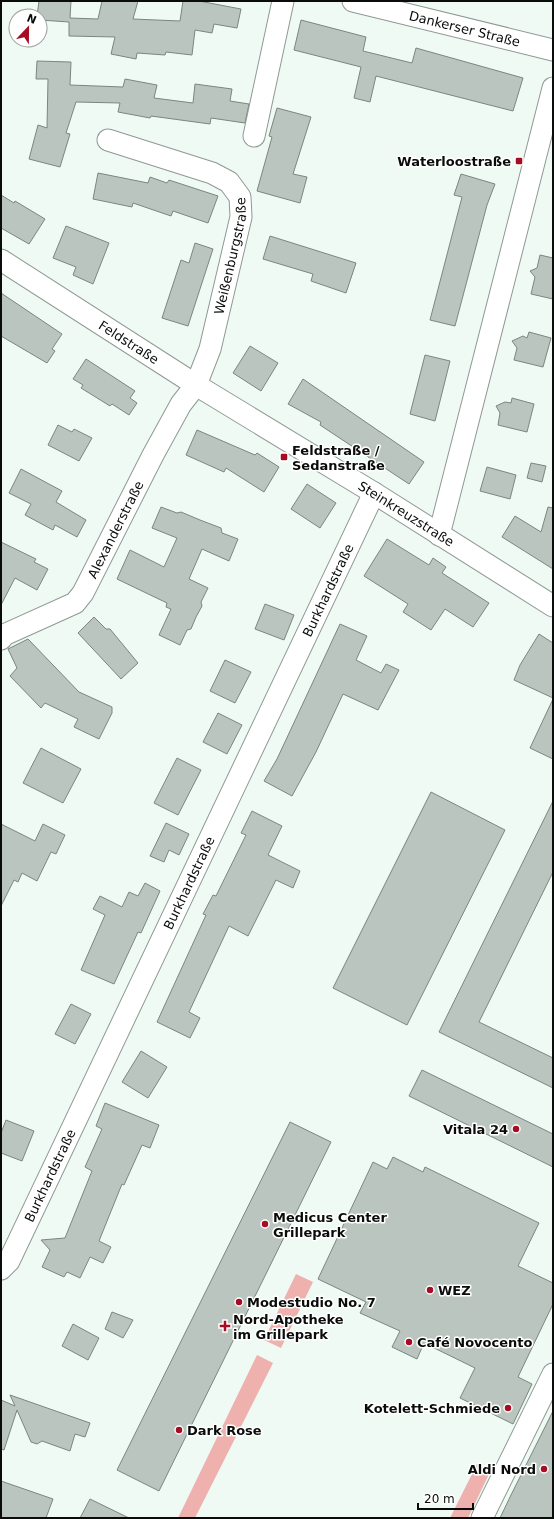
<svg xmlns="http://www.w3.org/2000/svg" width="554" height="1519" font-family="'DejaVu Sans',sans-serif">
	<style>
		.green { fill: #eeb1ae }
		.building { fill: #bbc5bf; stroke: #7c8680 }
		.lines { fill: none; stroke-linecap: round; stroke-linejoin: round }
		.minor-casing { stroke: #8f9994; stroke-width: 23 }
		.minor { stroke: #fff; stroke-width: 21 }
		.poi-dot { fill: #a60d25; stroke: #fff; stroke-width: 1.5 }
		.labels { text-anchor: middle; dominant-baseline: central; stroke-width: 3; stroke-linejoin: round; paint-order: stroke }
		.street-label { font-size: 13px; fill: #090c0a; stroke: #fff }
		.poi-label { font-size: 13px; font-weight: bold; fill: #090c0a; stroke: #fff; text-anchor: start }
	</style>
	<rect width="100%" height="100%" fill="#effaf4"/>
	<g class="green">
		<polygon points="296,1274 313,1282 281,1348 264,1340"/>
		<polygon points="257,1355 273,1363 195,1518 178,1518"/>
		<polygon points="477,1464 491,1470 468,1518 450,1518"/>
	</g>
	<g class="building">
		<polygon points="39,1 71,1 70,18 98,19 102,1 138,1 133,19 180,21 183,1 199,1 241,9 237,28 214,24 212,33 195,30 192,55 166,52 165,55 137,53 136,59 111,54 115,37 69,36 69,22 40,20 40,16 37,16"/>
		<polygon points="301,20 366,37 363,51 412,63 416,48 523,78 513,111 376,76 370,102 354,98 361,67 294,50"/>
		<polygon points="37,61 71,62 70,85 123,87 125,79 157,85 154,98 193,103 195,84 232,89 230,101 249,104 245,123 211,118 210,124 151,116 150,118 118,112 120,103 76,102 66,133 70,134 60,167 29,159 38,125 47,128 48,79 36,79"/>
		<polygon points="277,108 311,117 293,174 307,177 300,203 257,191 272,137 269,136"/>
		<polygon points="98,173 148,183 150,177 167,183 169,180 218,196 208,223 173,211 171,216 133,203 132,207 93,199"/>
		<polygon points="461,174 495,184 487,205 455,326 430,320 462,197 454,195"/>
		<polygon points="1,195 14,203 15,201 45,219 29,244 1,228"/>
		<polygon points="66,226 109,243 93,284 73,275 76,267 53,258"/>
		<polygon points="270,236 356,263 346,293 311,281 313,274 263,259"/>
		<polygon points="195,243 213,249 188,326 162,318 181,260 189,263"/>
		<polygon points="540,255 553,258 553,299 531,294 535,277 530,271 537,268"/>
		<polygon points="1,293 62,334 52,349 55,351 47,363 1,336"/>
		<polygon points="529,332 551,338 543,367 514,360 517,348 512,341 523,336 527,338"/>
		<polygon points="250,346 278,363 261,391 233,373"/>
		<polygon points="425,355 450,361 435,421 410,414"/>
		<polygon points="86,359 135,391 130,398 137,403 129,415 112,404 110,406 81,388 83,385 73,379"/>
		<polygon points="303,379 424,462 409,484 320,425 321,422 288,404"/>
		<polygon points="512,398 534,404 527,432 498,425 500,413 496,406 505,402 511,403"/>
		<polygon points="58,425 72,432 74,429 92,438 79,461 48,445"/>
		<polygon points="197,430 255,455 257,453 279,467 264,492 226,468 224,472 186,455"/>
		<polygon points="531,463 546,466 542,482 527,478"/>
		<polygon points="487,467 516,475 510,499 480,491"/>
		<polygon points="21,469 62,491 56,502 86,520 77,537 55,525 53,530 25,515 31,504 9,493"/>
		<polygon points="307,484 336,503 320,528 291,509"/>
		<polygon points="161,507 177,513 181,512 200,520 221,528 222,533 238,539 229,561 202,549 189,579 208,588 201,602 202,606 196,617 191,629 187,630 180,645 159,635 171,609 166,607 167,603 117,579 130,550 164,567 177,538 152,528"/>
		<polygon points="548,507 553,508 553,569 502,537 515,516 541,532"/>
		<polygon points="387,539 429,565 433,558 446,567 442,573 489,603 473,627 445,609 431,630 403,612 408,604 364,576"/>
		<polygon points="1,542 36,559 34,562 48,569 37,590 15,578 1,605"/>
		<polygon points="265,604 294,615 284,640 255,629"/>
		<polygon points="94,617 106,629 110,629 138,663 121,679 78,633"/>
		<polygon points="340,624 367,636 356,660 381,673 386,664 399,670 378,710 343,694 316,752 292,796 264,781 277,759"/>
		<polygon points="539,634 553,643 553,698 514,680 520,665"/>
		<polygon points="28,639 79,692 112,707 112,713 99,739 74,727 78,719 45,703 41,708 10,676 17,668 8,649"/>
		<polygon points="225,660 251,672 235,703 210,691"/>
		<polygon points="553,699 553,759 530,748"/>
		<polygon points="218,713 242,725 227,754 203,742"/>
		<polygon points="41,748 81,769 63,803 23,783"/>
		<polygon points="177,758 201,770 178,815 154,803"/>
		<polygon points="431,792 505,830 407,1025 333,988"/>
		<polygon points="553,801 553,872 479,1022 553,1058 553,1088 439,1032"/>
		<polygon points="252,811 282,826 268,855 300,871 293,888 276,880 248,936 229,926 189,1012 200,1018 190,1038 157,1022 206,915 203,914 213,895 216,896 246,835 241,833"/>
		<polygon points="166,823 189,834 179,855 169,850 164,862 150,856"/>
		<polygon points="1,824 35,841 43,824 65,835 56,854 51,852 37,881 22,873 18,882 14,880 1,906"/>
		<polygon points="145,883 160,891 141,933 138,932 114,984 81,970 105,915 93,909 100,896 122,907 129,892 138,896"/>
		<polygon points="71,1004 91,1014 75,1044 55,1034"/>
		<polygon points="141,1051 167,1067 148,1098 122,1082"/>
		<polygon points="422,1070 553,1134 553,1167 409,1096"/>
		<polygon points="105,1103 159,1125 150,1148 142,1145 124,1185 122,1184 99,1241 111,1247 103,1263 90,1257 80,1278 67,1272 64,1277 42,1267 50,1250 41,1240 65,1238 92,1171 85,1167 102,1129 96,1126"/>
		<polygon points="6,1120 34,1131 22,1161 1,1153 1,1133"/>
		<polygon points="290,1122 331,1142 159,1491 117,1470"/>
		<polygon points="393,1157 423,1172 425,1167 539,1223 518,1266 553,1283 553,1304 518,1377 532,1384 513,1424 460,1398 475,1368 424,1343 417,1359 392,1347 400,1331 360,1313 366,1302 318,1279 373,1162 387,1169"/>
		<polygon points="112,1312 133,1320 123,1338 105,1329"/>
		<polygon points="73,1324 99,1338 88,1360 62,1346"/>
		<polygon points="10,1395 90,1423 85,1437 75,1434 70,1451 42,1441 37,1444 31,1442 17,1410 4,1450 1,1449 1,1400 15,1406"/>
		<polygon points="553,1411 553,1518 500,1518 511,1495"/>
		<polygon points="1,1481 53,1499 46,1518 1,1518"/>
		<polygon points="90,1499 129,1518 80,1518"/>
	</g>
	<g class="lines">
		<g class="minor-casing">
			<g id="minor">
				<path id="s1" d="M353,1L553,50"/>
				<polyline points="254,136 283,1"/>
				<path id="s2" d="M1,260L196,385L374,493L553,606"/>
				<polyline points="439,535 553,88"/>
				<path id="s3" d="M1,639L4,635L75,603L83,593L153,455L181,404L196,385L210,349L241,217L240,197L229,182L212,173L108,140"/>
				<path id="s4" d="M1,1269L9,1261L374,493"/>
				<polyline points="482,1518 553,1374"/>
			</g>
		</g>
		<use href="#minor" class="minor"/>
	</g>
	<g class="poi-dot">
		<rect x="515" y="157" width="8" height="8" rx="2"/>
		<rect x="280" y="453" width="8" height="8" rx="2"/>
		<circle cx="516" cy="1129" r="4"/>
		<circle cx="265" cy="1224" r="4"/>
		<circle cx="430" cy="1290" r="4"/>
		<circle cx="239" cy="1302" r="4"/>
		<path d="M223 1320h4v4h4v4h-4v4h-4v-4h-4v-4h4z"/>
		<circle cx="409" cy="1342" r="4"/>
		<circle cx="508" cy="1408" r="4"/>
		<circle cx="179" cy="1430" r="4"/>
		<circle cx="544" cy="1469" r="4"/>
	</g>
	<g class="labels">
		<g class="street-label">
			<text stroke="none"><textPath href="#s1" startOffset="115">Dankerser Straße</textPath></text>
			<text stroke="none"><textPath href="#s3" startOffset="467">Weißenburgstraße</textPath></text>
			<text stroke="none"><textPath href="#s2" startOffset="152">Feldstraße</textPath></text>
			<text stroke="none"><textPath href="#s2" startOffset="478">Steinkreuzstraße</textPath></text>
			<text stroke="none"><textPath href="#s3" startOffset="167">Alexanderstraße</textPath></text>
			<text stroke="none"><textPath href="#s4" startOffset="754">Burkhardstraße</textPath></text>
			<text stroke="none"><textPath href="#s4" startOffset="430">Burkhardstraße</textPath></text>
			<text stroke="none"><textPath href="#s4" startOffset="106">Burkhardstraße</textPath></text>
		</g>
		<g class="poi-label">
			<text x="511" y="161" text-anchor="end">Waterloostraße</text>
			<text x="292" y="450">Feldstraße /<tspan x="292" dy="15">Sedanstraße</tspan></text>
			<text x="508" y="1129" text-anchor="end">Vitala 24</text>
			<text x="273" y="1217">Medicus Center<tspan x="273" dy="15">Grillepark</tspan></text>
			<text x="438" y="1290">WEZ</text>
			<text x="247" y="1302">Modestudio No. 7</text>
			<text x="233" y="1319">Nord-Apotheke<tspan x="233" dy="15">im Grillepark</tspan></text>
			<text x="417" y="1342">Café Novocento</text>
			<text x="500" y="1408" text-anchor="end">Kotelett-Schmiede</text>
			<text x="187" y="1430">Dark Rose</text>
			<text x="536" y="1469" text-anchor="end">Aldi Nord</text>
		</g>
	</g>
	<rect width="554" height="1519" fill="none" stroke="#090c0a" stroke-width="4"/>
	<g transform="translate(28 28) rotate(22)"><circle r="19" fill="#ffffff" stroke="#9d9e9d"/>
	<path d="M0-3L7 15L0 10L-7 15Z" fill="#a60d25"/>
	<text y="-6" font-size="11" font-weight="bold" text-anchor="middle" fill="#090c0a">N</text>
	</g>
	<path d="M418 1503v6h55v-6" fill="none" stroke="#090c0a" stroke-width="2"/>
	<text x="424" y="1503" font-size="12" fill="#090c0a" stroke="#ffffff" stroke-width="3" paint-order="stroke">20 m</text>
</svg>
